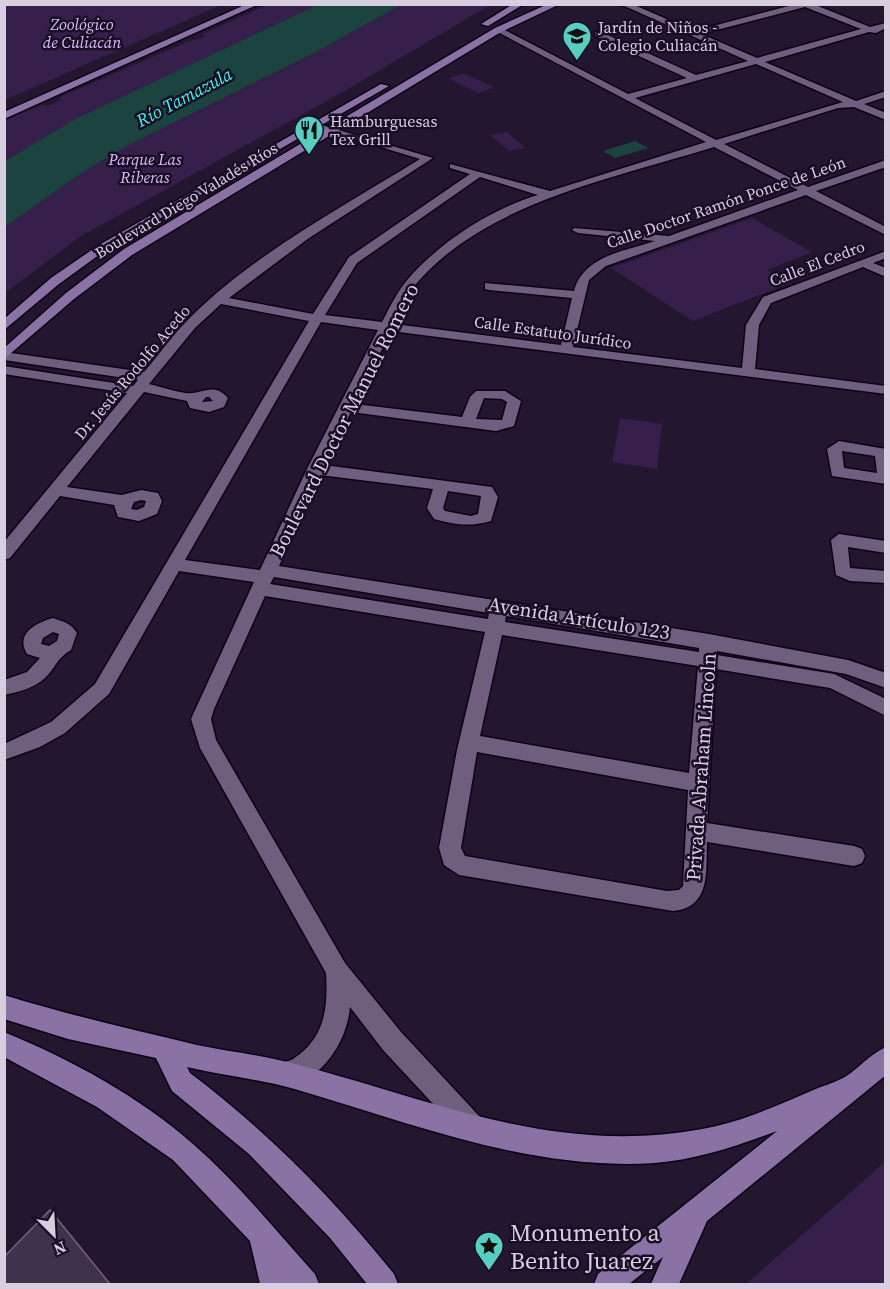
<svg xmlns="http://www.w3.org/2000/svg" width="890" height="1289" font-family="'Source Serif 4',serif">
	<style>
		.green { fill: #371f4c }
		.water { fill: #1b433f }
		.building { fill: #3f324d; stroke: #716381; stroke-width: 1.5 }
		.lines { fill: none; stroke-linecap: round; stroke-linejoin: round }
		.minor-casing { stroke: #0d0317; stroke-width: 3 }
		.major-casing { stroke: #0d0317; stroke-width: 3 }
		.minor { fill: #6d5f7d; fill-rule: evenodd }
		.major { fill: #8a72a5; fill-rule: evenodd }
		.labels { text-anchor: middle; dominant-baseline: central; stroke-width: 5; stroke-linejoin: round; paint-order: stroke }
		.far-park-label { font-size: 16px; font-style: italic; fill: #d9bdf9; stroke: #1a0e26 }
		.far-poi-label { font-size: 16px; fill: #d7cfe0; stroke: #1a0e26; text-anchor: start }
		.far-street-label { font-size: 16px; fill: #d7cfe0; stroke: #1a0e26 }
		.far-water-label { font-size: 18px; font-style: italic; fill: #39f7e6; stroke: #1a0e26 }
		.street-label { font-size: 20px; fill: #d7cfe0; stroke: #1a0e26 }
		.near-poi-label { font-size: 24px; fill: #d7cfe0; stroke: #1a0e26; text-anchor: start }
	</style>
	<rect width="100%" height="100%" fill="#231730"/>
	<g class="green">
		<polygon points="5,4 221,4 221,5 5,100"/>
		<polygon points="267,5 317,5 75,119 5,161 4,121 42,105 48,106 61,100 60,97 187,42 204,37 202,34"/>
		<polygon points="401,5 490,5 343,92 81,236 5,293 5,227 83,172 129,145 312,54"/>
		<polygon points="463,73 494,87 479,93 448,79"/>
		<polygon points="507,132 525,148 509,151 490,135"/>
		<polygon points="752,218 812,252 767,270 789,283 693,321 611,268"/>
		<polygon points="620,418 662,424 657,469 612,462"/>
		<polygon points="885,1162 885,1284 746,1284"/>
	</g>
	<g class="water">
		<polygon points="317,5 401,5 312,54 129,145 83,172 5,227 5,161 75,119"/>
		<polygon points="635,141 648,148 615,158 603,151"/>
	</g>
	<polygon class="building" points="50,1210 110,1284 4,1284 4,1257"/>
	<g class="lines">
		<g class="minor-casing">
			<g id="minor">
				<path d="M620,4H632L694,31L796,4H813L870,27L886,23V28L876,33L869,32L765,62L856,101L886,91V97L864,104L886,113V120L854,107L838,108L724,144L808,187L886,160V167L816,191L886,227V235L806,195L606,266L589,280L573,347L742,368L746,325L763,297L886,251V258L873,263L886,268V277L863,267L771,303L759,325L755,369L886,386V394L391,331L355,404L462,417L470,397L476,391H505L521,401L514,426L496,431L351,412L324,465L492,487L498,497L491,521C469,527 456,525 434,519L427,508L433,489L320,475L279,566L709,634L848,660L886,673V688L846,674L717,651V655L834,674L886,699V716L830,688L716,669L707,823L854,846L862,849L865,856L862,863L854,866L707,842C706,871 711,908 673,911L459,875L444,865L439,848L457,750L485,632L265,596L214,709L211,719L216,740L345,963L401,1032L480,1117L484,1126L480,1135L471,1139L462,1135L383,1050L350,1007C347,1040 326,1073 294,1086L275,1082L272,1073L275,1064C281,1062 288,1062 293,1059C325,1038 328,1009 326,973L200,748L191,719L254,582L179,571L109,694L65,733L40,747L4,760V744L51,722L95,684L309,321L221,304L195,328L149,384C159,386 184,395 193,393C207,391 216,384 228,398L224,407L209,412L190,408L187,401L144,392L67,487L122,495L141,490L158,493L162,501L157,514L139,521L118,517L114,505L60,496L10,558L4,560V542L127,393L4,374V366L133,386L138,380L4,360V352L144,372C158,356 170,338 185,323C245,259 344,206 420,159L315,127V123L433,158L309,238L229,298L313,314L349,257L470,174L450,168V164L550,191L706,142L494,30L501,28L628,94L687,78L595,36V32H601L696,75L748,61ZM805,7L861,29L757,58L701,34ZM756,64L843,102L716,140L635,98ZM714,147L798,190L669,236L574,228L572,230L578,233L655,241C625,251 583,256 574,291L485,283V289L489,290L572,298L561,345L394,324C401,311 407,296 416,284C486,202 615,178 714,147ZM480,177L538,195C491,209 440,242 408,279C397,292 390,307 382,322L325,315L357,263ZM321,322L378,330L307,469L260,570L185,560ZM206,397H209L213,401L202,402ZM484,398L502,399L507,402L502,420L476,419ZM448,491L481,496L478,514L471,516L445,511L443,508ZM141,500L146,501L144,507L137,510L131,509L134,502ZM274,577L489,613L488,619L270,584ZM506,616L699,648V652L505,622ZM502,635L698,666L689,773L480,736ZM477,752L688,790L683,886L679,890L667,891L465,856L461,848Z"/>
				<path d="M839,441L886,449V484L832,476L827,449ZM842,451L875,456L877,473L844,468Z"/>
				<polygon points="839,534 886,541 886,553 848,547 850,568 886,571 886,583 850,581 836,575 831,540"/>
				<path d="M53,618C64,622 71,623 77,633L71,650C55,660 57,666 45,678C34,688 19,692 4,695V680L27,672L40,658L27,654C15,633 36,623 53,618ZM53,632L59,634L57,641L49,646L41,644L43,638Z"/>
			</g>
		</g>
		<g class="major-casing">
			<g id="major">
				<polygon points="247,4 259,4 4,119 4,112"/>
				<polygon points="513,4 524,4 488,26 481,24"/>
				<polygon points="548,4 560,4 501,32 132,255 74,299 4,359 4,348 66,293 124,249 495,28"/>
				<polygon points="381,84 389,86 107,249 59,284 4,330 4,319 51,278 99,245"/>
				<path d="M4,995C68,1015 132,1029 197,1045C225,1051 254,1054 283,1061C426,1096 549,1157 702,1129C739,1123 776,1106 811,1091C822,1086 834,1083 845,1077C859,1068 870,1054 886,1047V1075L707,1221L679,1284H651L663,1257L629,1284H594L598,1274L777,1131C737,1146 696,1160 654,1163C531,1171 414,1124 298,1090C262,1079 223,1076 187,1067L190,1073C267,1131 334,1199 394,1274L398,1284H367L330,1238L249,1154L172,1091L156,1058L68,1039L4,1019Z"/>
				<path d="M4,1032C70,1059 140,1097 193,1144C238,1183 275,1230 315,1274L319,1284H260L250,1241L173,1160L97,1107L4,1057Z"/>
			</g>
		</g>
		<use href="#minor" class="minor"/>
		<use href="#major" class="major"/>
	</g>
	<defs>
		<g id="school-pin" transform="scale(1.5)"><path d="M0 17L-7.5 6A9.5 9.5 0 1 1 7.5 6Z" fill="#57cec1" stroke="#1a0e26"/><path d="M0-5L7-2L0 1L-7-2ZM-4 1L0 2.5L4 1V4Q0 6-4 4Z" fill="#111"/></g>
		<g id="restaurant-pin" transform="scale(1.5)"><path d="M0 17L-7.5 6A9.5 9.5 0 1 1 7.5 6Z" fill="#57cec1" stroke="#1a0e26"/><path d="M-5-6h1v4h1v-4h1v4h1v-4h1v5L-1.5 .5V6h-2V.5L-5-1ZM5-6V6H3V1.5H1.5Q1.5-4 5-6Z" fill="#111"/></g>
		<g id="sight-pin" transform="scale(1.5)"><path d="M0 17L-7.5 6A9.5 9.5 0 1 1 7.5 6Z" fill="#57cec1" stroke="#1a0e26"/><path d="M0-6L1.8-2.2L6-1.7L2.9 1.2L3.7 5.4L0 3.3L-3.7 5.4L-2.9 1.2L-6-1.7L-1.8-2.2Z" fill="#111"/></g>
	</defs>
	<g fill-rule="evenodd">
		<use href="#school-pin" x="577" y="36"/>
		<use href="#restaurant-pin" x="309" y="130"/>
		<use href="#sight-pin" x="489" y="1246"/>
	</g>
	<g class="labels">
		<g class="far-park-label">
			<text x="82" y="24">Zoológico<tspan x="82" dy="18">de Culiacán</tspan></text>
			<text x="145" y="159">Parque Las<tspan x="145" dy="18">Riberas</tspan></text>
		</g>
		<g class="far-poi-label">
			<text x="598" y="27">Jardín de Niños -<tspan x="598" dy="18">Colegio Culiacán</tspan></text>
			<text x="330" y="121">Hamburguesas<tspan x="330" dy="18">Tex Grill</tspan></text>
		</g>
		<g class="far-street-label">
			<text transform="translate(186 200) rotate(-31)">Boulevard Diego Valadés Ríos</text>
			<text transform="translate(726 202) rotate(-19)">Calle Doctor Ramón Ponce de León</text>
			<text transform="translate(817 263) rotate(-21)">Calle El Cedro</text>
			<text transform="translate(553 332) rotate(8)">Calle Estatuto Jurídico</text>
			<text transform="translate(132 372) rotate(-50)">Dr. Jesús Rodolfo Acedo</text>
		</g>
		<g class="far-water-label">
			<text transform="translate(184 97) rotate(-28)">Río Tamazula</text>
		</g>
		<g class="street-label">
			<text transform="translate(344 420) rotate(-63)">Boulevard Doctor Manuel Romero</text>
			<text transform="translate(579 618) rotate(9)">Avenida Artículo 123</text>
			<text transform="translate(701 767) rotate(-86)">Privada Abraham Lincoln</text>
		</g>
		<g class="near-poi-label">
			<text x="510" y="1232">Monumento a<tspan x="510" dy="28">Benito Juarez</tspan></text>
		</g>
	</g>
	<rect width="890" height="1289" fill="none" stroke="#d7cfe0" stroke-width="12"/>
	<g transform="translate(54 1235) rotate(156)" stroke="#1a0e26" stroke-width="4.5" paint-order="stroke">
	<path d="M0-4.5L10 22L0 15L-10 22Z" fill="#d7cfe0"/>
	<text y="-9" font-size="16" font-weight="bold" text-anchor="middle" fill="#d7cfe0">N</text>
	</g>
</svg>
